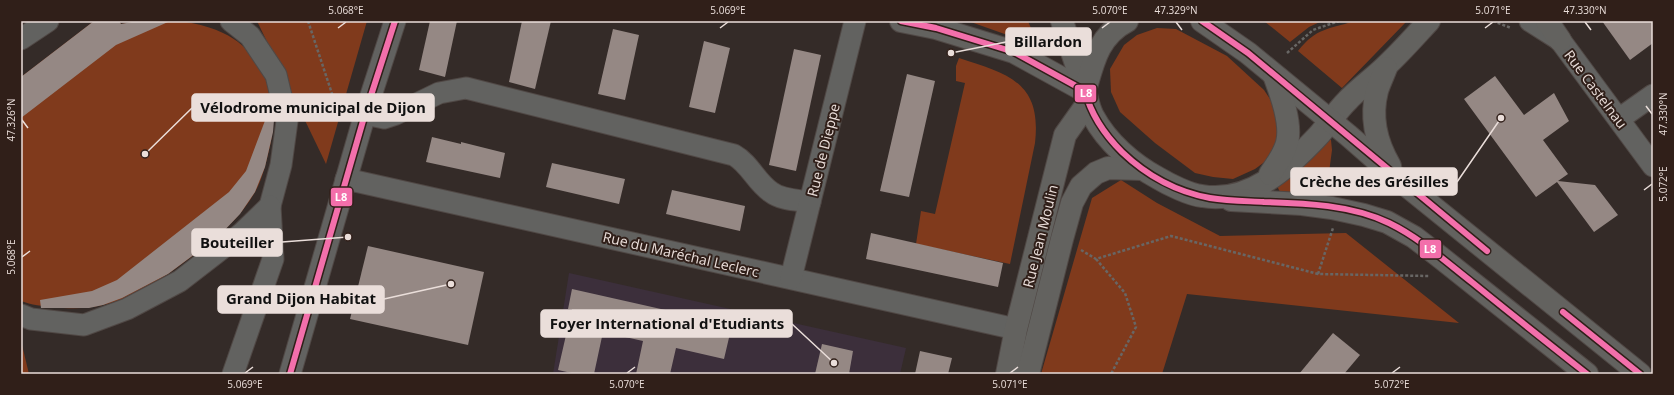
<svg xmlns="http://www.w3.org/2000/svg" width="1674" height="395" font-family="'Open Sans',sans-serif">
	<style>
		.education { fill: #3c2f3b }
		.green { fill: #803a1c }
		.building { fill: #958884 }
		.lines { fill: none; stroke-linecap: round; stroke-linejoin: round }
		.minor-casing { stroke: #504845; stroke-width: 23 }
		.major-casing { stroke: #504845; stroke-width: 24 }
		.path { stroke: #686664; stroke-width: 2.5; stroke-dasharray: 3 2; stroke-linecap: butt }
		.minor { stroke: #626260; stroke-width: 21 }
		.major { stroke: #63625f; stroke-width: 22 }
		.bus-1-casing { stroke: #301f19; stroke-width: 9 }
		.bus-1 { stroke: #f36fab; stroke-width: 6 }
		.ticks { fill: none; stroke: #eadeda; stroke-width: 1.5 }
		.labels { text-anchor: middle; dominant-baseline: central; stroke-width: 4; stroke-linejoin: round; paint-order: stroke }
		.street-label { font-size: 14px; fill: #eadeda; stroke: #301f19 }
		.leader { fill: none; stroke: #eadeda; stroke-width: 1.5 }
		.callout-dot { fill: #eadeda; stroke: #301f19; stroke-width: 1.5 }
		.callout { fill: #eadeda; stroke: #eadeda; stroke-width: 1.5 }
		.callout-label { font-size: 15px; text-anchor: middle; font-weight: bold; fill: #111 }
		.line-badge { stroke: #301f19; stroke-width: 1.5 }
		.badge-label { font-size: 11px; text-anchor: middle; font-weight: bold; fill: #fff }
		.neatline { fill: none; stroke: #eadeda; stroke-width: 1.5 }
		.ticks-label { font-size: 10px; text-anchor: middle; fill: #eadeda }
	</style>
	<rect width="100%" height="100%" fill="#342b28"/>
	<polygon class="education" points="569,273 906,348 900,374 553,374"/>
	<g class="green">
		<path d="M94,21H119L121,24C154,18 192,18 223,33C266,53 280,103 270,146C266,162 263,178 255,192C240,219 216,238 191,257C148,290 111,314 54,307C43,306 31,305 21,301V77Z"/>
		<polygon points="257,21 367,21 326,164"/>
		<polygon points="968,21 1028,21 1035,38 1031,42 1027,42"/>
		<polygon points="1264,21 1322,21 1309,27 1290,42"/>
		<path d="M1354,21H1407L1342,88L1298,51C1317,27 1328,30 1354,21Z"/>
		<polygon points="1157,28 1176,29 1227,56 1264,90 1274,105 1280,134 1270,158 1255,169 1233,179 1213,177 1195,173 1155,143 1120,112 1111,92 1110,69 1124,45 1137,35"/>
		<path d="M959,58C1008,74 1042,82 1035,143L1010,264L916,244L921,211L935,214L965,83L956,81V66Z"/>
		<polygon points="1327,138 1331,140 1332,150 1326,195 1301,192 1281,194 1277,186"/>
		<polygon points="1121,180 1157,203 1220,236 1346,233 1459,323 1187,294 1162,374 1041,374 1092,198"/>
		<polygon points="21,343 22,345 29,374 21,374"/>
	</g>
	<g class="building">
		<polygon points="94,21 119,21 121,24 137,21 168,22 116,45 21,118 21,77"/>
		<polygon points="430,21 457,21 445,77 419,70"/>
		<polygon points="522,21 551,21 535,89 509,82"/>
		<polygon points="1602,21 1653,21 1653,43 1630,60"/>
		<polygon points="613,29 639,35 625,100 598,94"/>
		<polygon points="704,41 730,48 715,113 689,107"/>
		<polygon points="794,49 821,55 796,171 769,165"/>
		<polygon points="907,74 935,81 909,197 880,191"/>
		<polygon points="1495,76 1524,115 1554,93 1569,121 1543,140 1568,174 1558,181 1595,185 1618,215 1594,232 1557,182 1536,197 1464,99"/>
		<polygon points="266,118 274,120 273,132 265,167 255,192 240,214 219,236 168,274 122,298 103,305 89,308 41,308 40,300 92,291 117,280 229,192 246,171"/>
		<polygon points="432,137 461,144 461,142 505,153 500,178 426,162"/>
		<polygon points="552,163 625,179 619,204 546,187"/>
		<polygon points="672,190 745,206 740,231 666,214"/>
		<polygon points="871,233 1003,263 998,287 866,259"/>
		<polygon points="368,246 484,272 468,345 350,319"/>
		<polygon points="572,289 732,325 724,359 676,348 670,374 636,374 643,341 603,332 594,374 576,374 558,370 572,309 568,309"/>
		<polygon points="1333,333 1360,355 1344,374 1299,374"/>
		<polygon points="822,344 853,351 849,374 815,374"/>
		<polygon points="920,351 952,358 948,374 915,374"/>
	</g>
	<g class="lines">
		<g class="minor-casing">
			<g id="minor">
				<polyline points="231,21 250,36 276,75 287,121 281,165 270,206"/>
				<polyline points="1530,21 1560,40 1653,166"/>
				<polyline points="21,39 48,21"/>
				<path d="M365,114L384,118L396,114L439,93L466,88L734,155C750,164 756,182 771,192C781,200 798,200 810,202"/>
				<polyline points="1619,119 1653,95"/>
				<polyline points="346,179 1016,329"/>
				<polyline points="791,278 855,21"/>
				<polyline points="21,315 31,319 84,325 127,309 180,281 242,233 270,206 273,259 233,374"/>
				<polyline points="290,374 365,114 395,21"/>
			</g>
		</g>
		<g class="major-casing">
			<g id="major">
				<polyline points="901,21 936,28 1014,52 1085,91"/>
				<path d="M1062,21C1069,43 1076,65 1084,87C1087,97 1088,107 1093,116C1107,142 1132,164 1158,178C1168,184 1190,195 1202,196C1249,204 1288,168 1318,136C1328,125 1336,112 1347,101C1359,88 1374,78 1387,65C1402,51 1415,36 1429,21"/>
				<polyline points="1202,21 1248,53 1349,136 1397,178 1640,374"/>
				<polyline points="1547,21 1560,40"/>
				<path d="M1386,68C1383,76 1379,84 1377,91C1370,118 1377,144 1390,166"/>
				<path d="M1085,91C1093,63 1098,36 1127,21"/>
				<path d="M1270,174C1276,165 1284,155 1287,143C1292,124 1281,94 1274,75"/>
				<polyline points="1231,200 1302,204 1332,208 1364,215 1387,222 1414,237 1440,257 1587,374"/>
				<polyline points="1007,374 1016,329 1065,135 1087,104"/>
				<polyline points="1028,374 1062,239 1072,203 1081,186 1096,173 1108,168 1142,169"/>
			</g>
		</g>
		<g class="path">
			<polyline points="308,21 341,121"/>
			<polyline points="1493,21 1511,28"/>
			<polyline points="1287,53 1313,30 1339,21"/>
			<polyline points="1081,250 1096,259 1171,236 1318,274 1430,276"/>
			<polyline points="1096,259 1125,293 1136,327 1111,374"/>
			<polyline points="1318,274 1333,228"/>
		</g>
		<use href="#minor" class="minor"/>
		<use href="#major" class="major"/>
		<g class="bus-1-casing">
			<g id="bus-1">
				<path d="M901,21L936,28L1014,52L1085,91C1091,115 1105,135 1122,152C1146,175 1177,192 1210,198C1228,201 1246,201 1264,202C1305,203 1352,205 1389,223C1420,238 1446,262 1473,283C1511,314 1549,344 1587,374"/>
				<polyline points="1202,21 1248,53 1487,251"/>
				<polyline points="1563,312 1640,374"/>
				<polyline points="290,374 365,114 395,21"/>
			</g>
		</g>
		<use href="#bus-1" class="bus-1"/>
	</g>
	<path class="ticks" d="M1176,22L1182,30M1585,22L1591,30M338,28L346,22M720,28L728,22M1102,28L1110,22M1485,28L1493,22M1646,106L1652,114M22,120L28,128M1644,190L1652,184M22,257L30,251M245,373L253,367M627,373L635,367M1010,373L1018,367M1392,373L1400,367"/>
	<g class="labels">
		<g class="street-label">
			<text transform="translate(1596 89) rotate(53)">Rue Castelnau</text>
			<text transform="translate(823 150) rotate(-76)">Rue de Dieppe</text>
			<text transform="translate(1040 236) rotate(-76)">Rue Jean Moulin</text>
			<text transform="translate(681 254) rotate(13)">Rue du Maréchal Leclerc</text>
		</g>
	</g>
	<path class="leader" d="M951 53L1006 42M145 154L192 108M1501 118L1457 182M348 237L282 242M451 284L384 299M834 363L792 324"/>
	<g class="callout-dot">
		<circle cx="951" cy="53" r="4"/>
		<circle cx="145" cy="154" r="4"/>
		<circle cx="1501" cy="118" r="4"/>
		<circle cx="348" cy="237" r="4"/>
		<circle cx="451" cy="284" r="4"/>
		<circle cx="834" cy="363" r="4"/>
	</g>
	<g class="callout">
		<rect x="1006" y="28" width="85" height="27" rx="4"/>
		<rect x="192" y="94" width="242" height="27" rx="4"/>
		<rect x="1291" y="168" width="166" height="27" rx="4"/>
		<rect x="192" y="229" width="90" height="27" rx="4"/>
		<rect x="218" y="286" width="166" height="27" rx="4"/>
		<rect x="541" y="310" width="251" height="27" rx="4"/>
	</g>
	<g class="callout-label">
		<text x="1048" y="47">Billardon</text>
		<text x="313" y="113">Vélodrome municipal de Dijon</text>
		<text x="1374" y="187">Crèche des Grésilles</text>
		<text x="237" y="248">Bouteiller</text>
		<text x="301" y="304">Grand Dijon Habitat</text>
		<text x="667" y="329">Foyer International d'Etudiants</text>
	</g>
	<g class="line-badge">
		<rect x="1074" y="84" width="23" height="19" rx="4" fill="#f36fab"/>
		<rect x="330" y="187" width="23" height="20" rx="4" fill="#f36fab"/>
		<rect x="1419" y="239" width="23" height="20" rx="4" fill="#f36fab"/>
	</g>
	<g class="badge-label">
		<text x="1086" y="97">L8</text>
		<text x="341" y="201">L8</text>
		<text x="1430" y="253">L8</text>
	</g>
	<rect width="1674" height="395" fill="none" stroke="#301f19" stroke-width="44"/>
	<rect x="22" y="22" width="1630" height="351" class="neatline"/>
	<g class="ticks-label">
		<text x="346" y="14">5.068°E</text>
		<text x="728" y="14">5.069°E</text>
		<text x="1110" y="14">5.070°E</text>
		<text x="1176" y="14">47.329°N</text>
		<text x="1493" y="14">5.071°E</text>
		<text x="1585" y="14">47.330°N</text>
		<text transform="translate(1663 114) rotate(-90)" y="4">47.330°N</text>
		<text transform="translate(11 120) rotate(-90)" y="4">47.326°N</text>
		<text transform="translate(1663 184) rotate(-90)" y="4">5.072°E</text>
		<text transform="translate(11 257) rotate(-90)" y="4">5.068°E</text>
		<text x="245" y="388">5.069°E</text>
		<text x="627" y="388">5.070°E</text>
		<text x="1010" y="388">5.071°E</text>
		<text x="1392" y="388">5.072°E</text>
	</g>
</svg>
